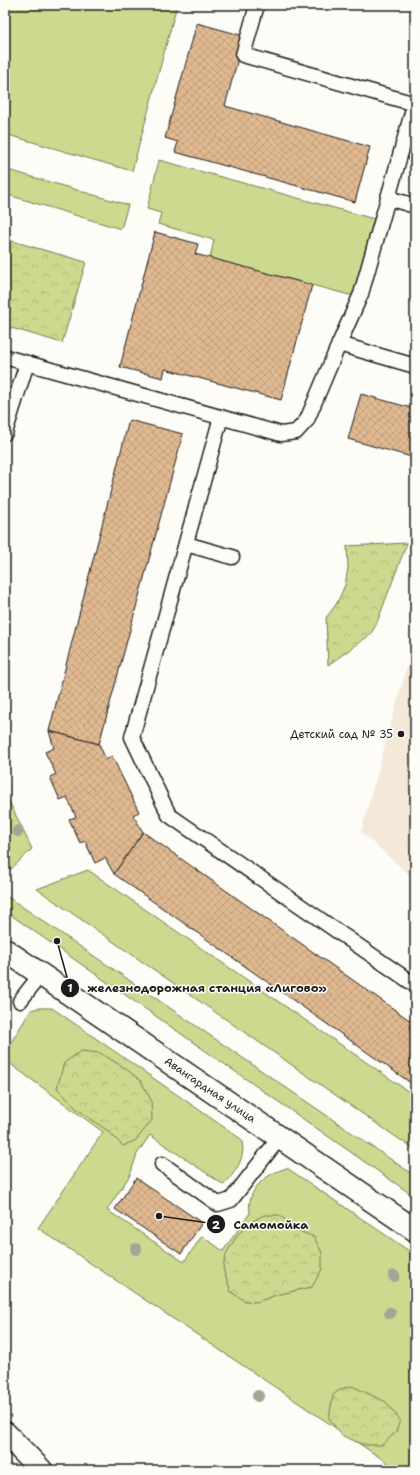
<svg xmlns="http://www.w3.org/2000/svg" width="420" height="1475" font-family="'Shantell Sans',sans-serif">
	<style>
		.built { fill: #f4e8d8 }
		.grass { fill: #cbda8e; stroke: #747b55 }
		.forest { fill: url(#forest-crowns); stroke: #747b55 }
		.building { fill: url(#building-cross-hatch); stroke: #1c1c1c }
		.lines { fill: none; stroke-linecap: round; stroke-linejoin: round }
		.service-casing { stroke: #1c1c1c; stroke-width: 17 }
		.tertiary-casing { stroke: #1c1c1c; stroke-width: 25 }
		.primary-casing { stroke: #1c1c1c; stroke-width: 25 }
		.service { stroke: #fdfcf7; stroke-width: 14 }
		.tertiary { stroke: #fdfcf7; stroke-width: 22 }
		.primary { stroke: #fdfcf7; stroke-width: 22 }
		.tree { fill: #a3a595 }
		.poi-dot { fill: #1c1c1c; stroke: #fdfcf7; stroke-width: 1.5 }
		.labels { text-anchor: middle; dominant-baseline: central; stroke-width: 3; stroke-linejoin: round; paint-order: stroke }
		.poi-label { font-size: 11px; fill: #1c1c1c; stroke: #fdfcf7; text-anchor: end }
		.street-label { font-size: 11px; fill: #1c1c1c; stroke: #fdfcf7 }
		.leader { fill: none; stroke: #1c1c1c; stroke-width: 1.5 }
		.callout-dot { fill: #1c1c1c; stroke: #fdfcf7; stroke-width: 1.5 }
		.mark-label { font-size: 12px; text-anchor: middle; font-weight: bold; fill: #fff }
		.callout-label { font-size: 12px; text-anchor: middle; font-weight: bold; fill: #1c1c1c; stroke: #fdfcf7; stroke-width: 3; stroke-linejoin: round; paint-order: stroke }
	</style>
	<defs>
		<pattern id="forest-crowns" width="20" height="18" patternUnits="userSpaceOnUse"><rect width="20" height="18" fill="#cbda8e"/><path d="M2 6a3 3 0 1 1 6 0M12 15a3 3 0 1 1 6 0" fill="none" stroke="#aeba7a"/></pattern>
		<pattern id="building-cross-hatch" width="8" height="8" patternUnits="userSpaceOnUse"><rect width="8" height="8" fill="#e0b991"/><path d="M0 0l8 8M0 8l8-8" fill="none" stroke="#c09e7c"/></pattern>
	</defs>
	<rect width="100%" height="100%" fill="#fdfcf7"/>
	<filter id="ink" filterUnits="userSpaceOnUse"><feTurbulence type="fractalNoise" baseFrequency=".025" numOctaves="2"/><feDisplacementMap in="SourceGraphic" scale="8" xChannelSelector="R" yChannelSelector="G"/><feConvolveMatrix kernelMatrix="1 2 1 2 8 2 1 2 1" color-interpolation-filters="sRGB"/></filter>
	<g filter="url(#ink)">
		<polygon class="built" points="415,637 415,880 361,832"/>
		<g class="grass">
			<polygon points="5,5 177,5 132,171 5,134"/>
			<polygon points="159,160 378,220 357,297 210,258 214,240 158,224 161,213 147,209"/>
			<polygon points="5,169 128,205 121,229 5,194"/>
			<polygon points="8,799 32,849 7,873 5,872 5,800"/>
			<polygon points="88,870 415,1096 415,1150 37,889"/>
			<polygon points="5,895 415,1176 415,1197 5,911"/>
			<path d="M38,1008H52L241,1139C248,1157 234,1173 224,1185L150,1135L137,1154L130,1175L107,1210L184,1262L202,1236L223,1251L250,1213C246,1189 266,1174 287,1168L415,1255V1467L391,1465L38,1228L103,1132L5,1060V1052L31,1010Z"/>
		</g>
		<g class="forest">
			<polygon points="5,239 86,262 62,343 5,326"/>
			<polygon points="407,543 376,625 370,635 328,665 326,618 337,603 345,585 348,568 347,546"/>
			<polygon points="81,1051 100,1053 125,1068 141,1081 151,1100 152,1120 136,1140 123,1146 108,1131 77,1109 57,1088 64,1063"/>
			<polygon points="264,1215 279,1215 299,1231 314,1237 322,1253 322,1269 312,1287 276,1295 257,1302 245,1301 231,1292 223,1268 226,1254 238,1234 253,1221"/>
			<polygon points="352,1386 386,1402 400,1420 396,1432 382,1445 364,1445 341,1435 329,1418 333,1395 341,1389"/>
		</g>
		<g class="building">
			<polygon points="197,23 244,36 225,106 370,147 355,202 175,152 178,142 165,138"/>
			<polygon points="155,232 198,244 195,254 312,285 281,400 165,369 163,378 120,367"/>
			<polygon points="361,394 415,409 415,458 348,439"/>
			<polygon points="129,420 183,434 99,744 49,731"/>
			<polygon points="49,731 99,744 106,760 112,756 139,812 133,815 143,832 114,874 105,858 95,863 85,841 80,843 69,819 76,817 67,797 60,800 50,777 56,774 45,752 54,748"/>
			<polygon points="143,832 415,1024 415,1086 114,874"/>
			<polygon points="136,1178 202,1223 181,1254 115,1209"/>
		</g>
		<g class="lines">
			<g class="service-casing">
				<g id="service">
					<polyline points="257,5 243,55 415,104"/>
					<polyline points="388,198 415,206"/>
					<polyline points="339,344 361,294 415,102"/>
					<polyline points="5,357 281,434 296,432 307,420 339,344 415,366"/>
					<polyline points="221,417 132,737 169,815 415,985"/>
					<polyline points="5,433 27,363"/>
					<polyline points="186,544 232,557"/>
					<polyline points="20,1001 41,974"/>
					<polyline points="162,1164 218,1204 231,1200 280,1137"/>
				</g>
			</g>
			<g class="tertiary-casing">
				<polyline id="tertiary" points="5,950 415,1230"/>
			</g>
			<g class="primary-casing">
				<polyline id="primary" points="5,1433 41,1470"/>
			</g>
			<use href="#service" class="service"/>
			<use href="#tertiary" class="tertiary"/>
			<use href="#primary" class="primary"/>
		</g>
		<g class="tree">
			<circle cx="18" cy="831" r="6"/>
			<circle cx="136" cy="1249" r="6"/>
			<circle cx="394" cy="1276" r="6"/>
			<circle cx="390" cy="1313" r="6"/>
			<circle cx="258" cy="1396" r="6"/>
		</g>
	</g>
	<circle class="poi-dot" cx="401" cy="734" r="4"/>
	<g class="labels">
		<g class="poi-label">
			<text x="393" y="734">Детский сад № 35</text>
		</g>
		<g class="street-label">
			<text transform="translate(210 1090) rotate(34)">Авангардная улица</text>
		</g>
	</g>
	<path class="leader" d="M57 941L70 988M159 1216L216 1224"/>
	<g class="callout-dot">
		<circle cx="57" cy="941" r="4"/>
		<circle cx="159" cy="1216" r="4"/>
		<circle cx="70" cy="988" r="10"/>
		<circle cx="216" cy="1224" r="10"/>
	</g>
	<g class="mark-label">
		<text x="70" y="992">1</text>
		<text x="216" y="1229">2</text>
	</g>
	<g class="callout-label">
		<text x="207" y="992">железнодорожная станция «Лигово»</text>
		<text x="271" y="1229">Самомойка</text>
	</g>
	<rect width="420" height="1475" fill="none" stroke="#fdfcf7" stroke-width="20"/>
	<rect x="10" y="10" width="400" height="1455" fill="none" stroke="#1c1c1c" stroke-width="1.5" filter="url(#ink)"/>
</svg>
